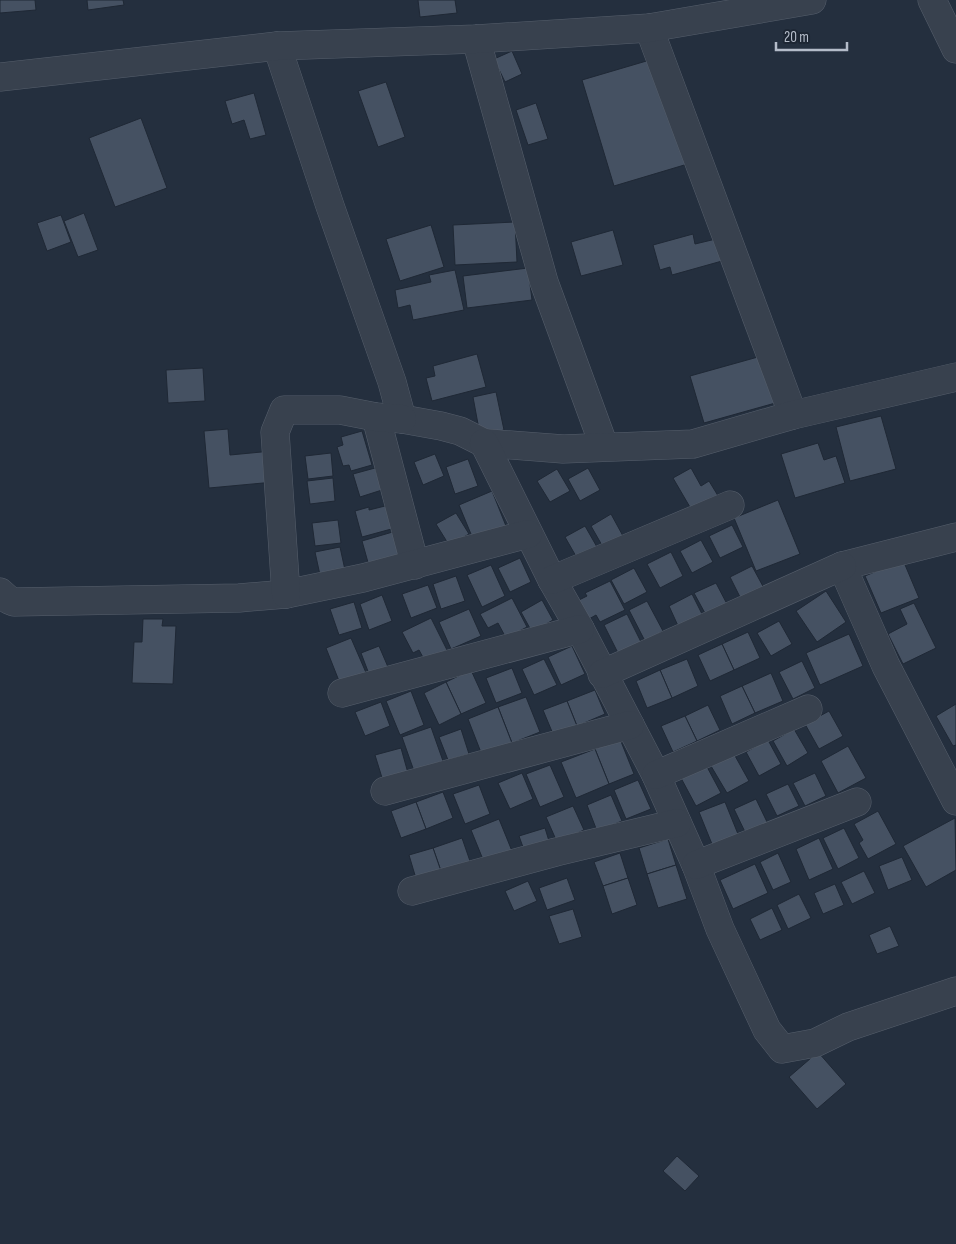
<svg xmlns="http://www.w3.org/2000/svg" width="956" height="1244" font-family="'Sofia Sans Condensed',sans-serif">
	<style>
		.building { fill: #455162; stroke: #1f2835 }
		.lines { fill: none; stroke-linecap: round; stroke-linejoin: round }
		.minor-casing { stroke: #565f6c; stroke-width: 29 }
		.minor { stroke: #38414e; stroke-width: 28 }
	</style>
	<rect width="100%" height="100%" fill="#242f3e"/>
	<g class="building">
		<polygon points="0,0 35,0 36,10 0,13"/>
		<polygon points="87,0 123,0 124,5 88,10"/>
		<polygon points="418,0 455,0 457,13 420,17"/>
		<polygon points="512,51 522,74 505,82 494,59"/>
		<polygon points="660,57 691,163 614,186 582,80"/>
		<polygon points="386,82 405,137 378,147 358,91"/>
		<polygon points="254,93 266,135 250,139 244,120 232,124 225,101"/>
		<polygon points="536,103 548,139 528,145 516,110"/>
		<polygon points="141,118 167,188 115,207 89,138"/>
		<polygon points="84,213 98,250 78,257 64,221"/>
		<polygon points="61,215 71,242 47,251 37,223"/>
		<polygon points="515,222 517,262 455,265 453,225"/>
		<polygon points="431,225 444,267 400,281 386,239"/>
		<polygon points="613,230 623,265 581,276 571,242"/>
		<polygon points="693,234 695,244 716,239 722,261 672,275 670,267 660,270 653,245"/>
		<polygon points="528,268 532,300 467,308 463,276"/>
		<polygon points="455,270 464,310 413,320 410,305 398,308 395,290 431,282 429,275"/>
		<polygon points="477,354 486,387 432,401 426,378 435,376 433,366"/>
		<polygon points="765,355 779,402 704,423 690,376"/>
		<polygon points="203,368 205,401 168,403 166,370"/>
		<polygon points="496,392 504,430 480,435 473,397"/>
		<polygon points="881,416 896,469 850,481 836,427"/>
		<polygon points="228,429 230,455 272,451 274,482 209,488 204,431"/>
		<polygon points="362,431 372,465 351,471 349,465 343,466 337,447 343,445 341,437"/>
		<polygon points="818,443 824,460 836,456 845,483 795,498 781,454"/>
		<polygon points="331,453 333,476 308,479 305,456"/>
		<polygon points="435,454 444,476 423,485 414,462"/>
		<polygon points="468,459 478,486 455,494 446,467"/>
		<polygon points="375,468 382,490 360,497 353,474"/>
		<polygon points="588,468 600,490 580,501 568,479"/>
		<polygon points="691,468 701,486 709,481 720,499 694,514 673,478"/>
		<polygon points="557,469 570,491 550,502 537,481"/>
		<polygon points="333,478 335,501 310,504 307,481"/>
		<polygon points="492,491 506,526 473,539 459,505"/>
		<polygon points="778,500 800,554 756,571 734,518"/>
		<polygon points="389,505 395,528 362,537 355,511 369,507 369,510"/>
		<polygon points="456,513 469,534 449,545 436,524"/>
		<polygon points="611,514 623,536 603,547 591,526"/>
		<polygon points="338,520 341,543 315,546 312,523"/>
		<polygon points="732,525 743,547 720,558 709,536"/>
		<polygon points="585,526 597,547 577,558 565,537"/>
		<polygon points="396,531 404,555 369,566 362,541"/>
		<polygon points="701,540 713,562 692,573 680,551"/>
		<polygon points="340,547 345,570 320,575 315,552"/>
		<polygon points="671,552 683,576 660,588 647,564"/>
		<polygon points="520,558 531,582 510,592 498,568"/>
		<polygon points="903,560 919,598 881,613 865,576"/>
		<polygon points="491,565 505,596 482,607 467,575"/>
		<polygon points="752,566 765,590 742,601 730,577"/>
		<polygon points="634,568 647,592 624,604 611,580"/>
		<polygon points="456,576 465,601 441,609 433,584"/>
		<polygon points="610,581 625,610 600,622 596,615 589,619 579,600 587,596 585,593"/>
		<polygon points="716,583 727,604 706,615 694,593"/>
		<polygon points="428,585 437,608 411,618 402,594"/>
		<polygon points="826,591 846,622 817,642 796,611"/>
		<polygon points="692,594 703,616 679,628 669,606"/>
		<polygon points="382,595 392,621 369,630 360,604"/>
		<polygon points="512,598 527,627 506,638 498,623 488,628 480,614"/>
		<polygon points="542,600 553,620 532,632 521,612"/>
		<polygon points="647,601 663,631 645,641 629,610"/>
		<polygon points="354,602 362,628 339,635 330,609"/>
		<polygon points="914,603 936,648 903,664 888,634 907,624 900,609"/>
		<polygon points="469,609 481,636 451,649 439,622"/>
		<polygon points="627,614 642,644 619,655 604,625"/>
		<polygon points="431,618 447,650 425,661 419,650 413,653 402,632"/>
		<polygon points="143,619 163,619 162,626 176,626 173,684 132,683 134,642 142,642"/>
		<polygon points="779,621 792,644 771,656 757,633"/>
		<polygon points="748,632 760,658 734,670 722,644"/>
		<polygon points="849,634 863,666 820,685 806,653"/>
		<polygon points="351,638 367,675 341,686 326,648"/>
		<polygon points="722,644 734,670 710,681 698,655"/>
		<polygon points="379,646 388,667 369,674 361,653"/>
		<polygon points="572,646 585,674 561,685 548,657"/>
		<polygon points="544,659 557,685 534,695 522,669"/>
		<polygon points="687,659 698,686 672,698 660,670"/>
		<polygon points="802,661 815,688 793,699 779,672"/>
		<polygon points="512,668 522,693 496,703 486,678"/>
		<polygon points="471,670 486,703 461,714 446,682"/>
		<polygon points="660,670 672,698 647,708 636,681"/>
		<polygon points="771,673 783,701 755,713 742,686"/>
		<polygon points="446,682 461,714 439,725 424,693"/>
		<polygon points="742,686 755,713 732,724 720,696"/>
		<polygon points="595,690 605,714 577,726 567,701"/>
		<polygon points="411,691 424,725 400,735 386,701"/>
		<polygon points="526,697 540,732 512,743 498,707"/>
		<polygon points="567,701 577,726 553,734 543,710"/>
		<polygon points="381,702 390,726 365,736 355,712"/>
		<polygon points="956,704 956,745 953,746 936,716"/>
		<polygon points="708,705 720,730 697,741 685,716"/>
		<polygon points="498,707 512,743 482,755 468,719"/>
		<polygon points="829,711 843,736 819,749 805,724"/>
		<polygon points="685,716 697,741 673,752 661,726"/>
		<polygon points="431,727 443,761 414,771 402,737"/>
		<polygon points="461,729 469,754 448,760 439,737"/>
		<polygon points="794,729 808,753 787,766 773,741"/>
		<polygon points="620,739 634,774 609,784 595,749"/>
		<polygon points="768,740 781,764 759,776 746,752"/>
		<polygon points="848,746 866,778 838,793 821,761"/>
		<polygon points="401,748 408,773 383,781 375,755"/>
		<polygon points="595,749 609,784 576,798 561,762"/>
		<polygon points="734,754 749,781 727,793 711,766"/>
		<polygon points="550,765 564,797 540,807 526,774"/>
		<polygon points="706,765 721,793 696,806 681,778"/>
		<polygon points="522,773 533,799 510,809 498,783"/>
		<polygon points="815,773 826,796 805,806 793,783"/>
		<polygon points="638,780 651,809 626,819 614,790"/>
		<polygon points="788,784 799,806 777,816 766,794"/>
		<polygon points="479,785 490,814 465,824 453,794"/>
		<polygon points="443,792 453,818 426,829 416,802"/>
		<polygon points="611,795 622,821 597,831 587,805"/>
		<polygon points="756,799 768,824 746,834 734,809"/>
		<polygon points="416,802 426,829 401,838 391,811"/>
		<polygon points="725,802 740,839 714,849 699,812"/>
		<polygon points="573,806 584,830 557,842 546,817"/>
		<polygon points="878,811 896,844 868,859 859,843 863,840 854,824"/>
		<polygon points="955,818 956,870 926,887 903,846"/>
		<polygon points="499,819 512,851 484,862 471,830"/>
		<polygon points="545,828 549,841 524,850 519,836"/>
		<polygon points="844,828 859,858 838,869 823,838"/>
		<polygon points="462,838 471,864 442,874 433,848"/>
		<polygon points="819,838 833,869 809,880 796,849"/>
		<polygon points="668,839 676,865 647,874 639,848"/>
		<polygon points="433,848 442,874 417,882 409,855"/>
		<polygon points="620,853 628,878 603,886 594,862"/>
		<polygon points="778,853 791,882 773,890 760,862"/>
		<polygon points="902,857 912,880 888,890 879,866"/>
		<polygon points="755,864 768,893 733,909 720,880"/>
		<polygon points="676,865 687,899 658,908 647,874"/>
		<polygon points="864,871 875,893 852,904 841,882"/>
		<polygon points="567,878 575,900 547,910 539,888"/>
		<polygon points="628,878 637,905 612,914 603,886"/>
		<polygon points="528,881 537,901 514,911 505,891"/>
		<polygon points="835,884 844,905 823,914 814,893"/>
		<polygon points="799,894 811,918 788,929 777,905"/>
		<polygon points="772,908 782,930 760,940 750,919"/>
		<polygon points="573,909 582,937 559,944 549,916"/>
		<polygon points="890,926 899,946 877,954 869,935"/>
		<polygon points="818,1052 846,1084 817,1109 789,1077"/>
		<polygon points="677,1156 699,1176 685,1191 663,1171"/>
	</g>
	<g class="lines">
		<g class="minor-casing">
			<g id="minor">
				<polyline points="932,0 956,49"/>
				<polyline points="649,28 793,415"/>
				<polyline points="476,39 544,282 604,446"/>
				<polyline points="277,46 330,206 392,382 402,419 441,426 460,431 484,443 563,449 693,444 793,415 956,377"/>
				<polyline points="0,77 277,46 476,39 649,28 812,0"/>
				<polyline points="376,417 415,565"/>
				<polyline points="484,443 552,580 580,629 656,775 696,865 720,929 767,1030 782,1049 815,1043 848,1027 956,991"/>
				<polyline points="956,537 842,566 886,666 956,801"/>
				<polyline points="552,580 730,505"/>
				<polyline points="0,592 9,600 14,602 239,598 286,594 363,578 528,534"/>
				<polyline points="286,594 275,432 284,410 340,410 376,417 402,419"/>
				<polyline points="602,674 842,566"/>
				<polyline points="342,693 580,629"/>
				<polyline points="656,775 808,709"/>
				<polyline points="385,791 630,725"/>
				<polyline points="696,865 857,802"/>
				<polyline points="412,891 556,852 677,823"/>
			</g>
		</g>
		<use href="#minor" class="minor"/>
	</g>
	<path d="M776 42v8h71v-8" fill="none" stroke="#b4bcc9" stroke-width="2.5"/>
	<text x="784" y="42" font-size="15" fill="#b4bcc9" stroke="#1d2633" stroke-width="4" paint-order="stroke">20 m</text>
</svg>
